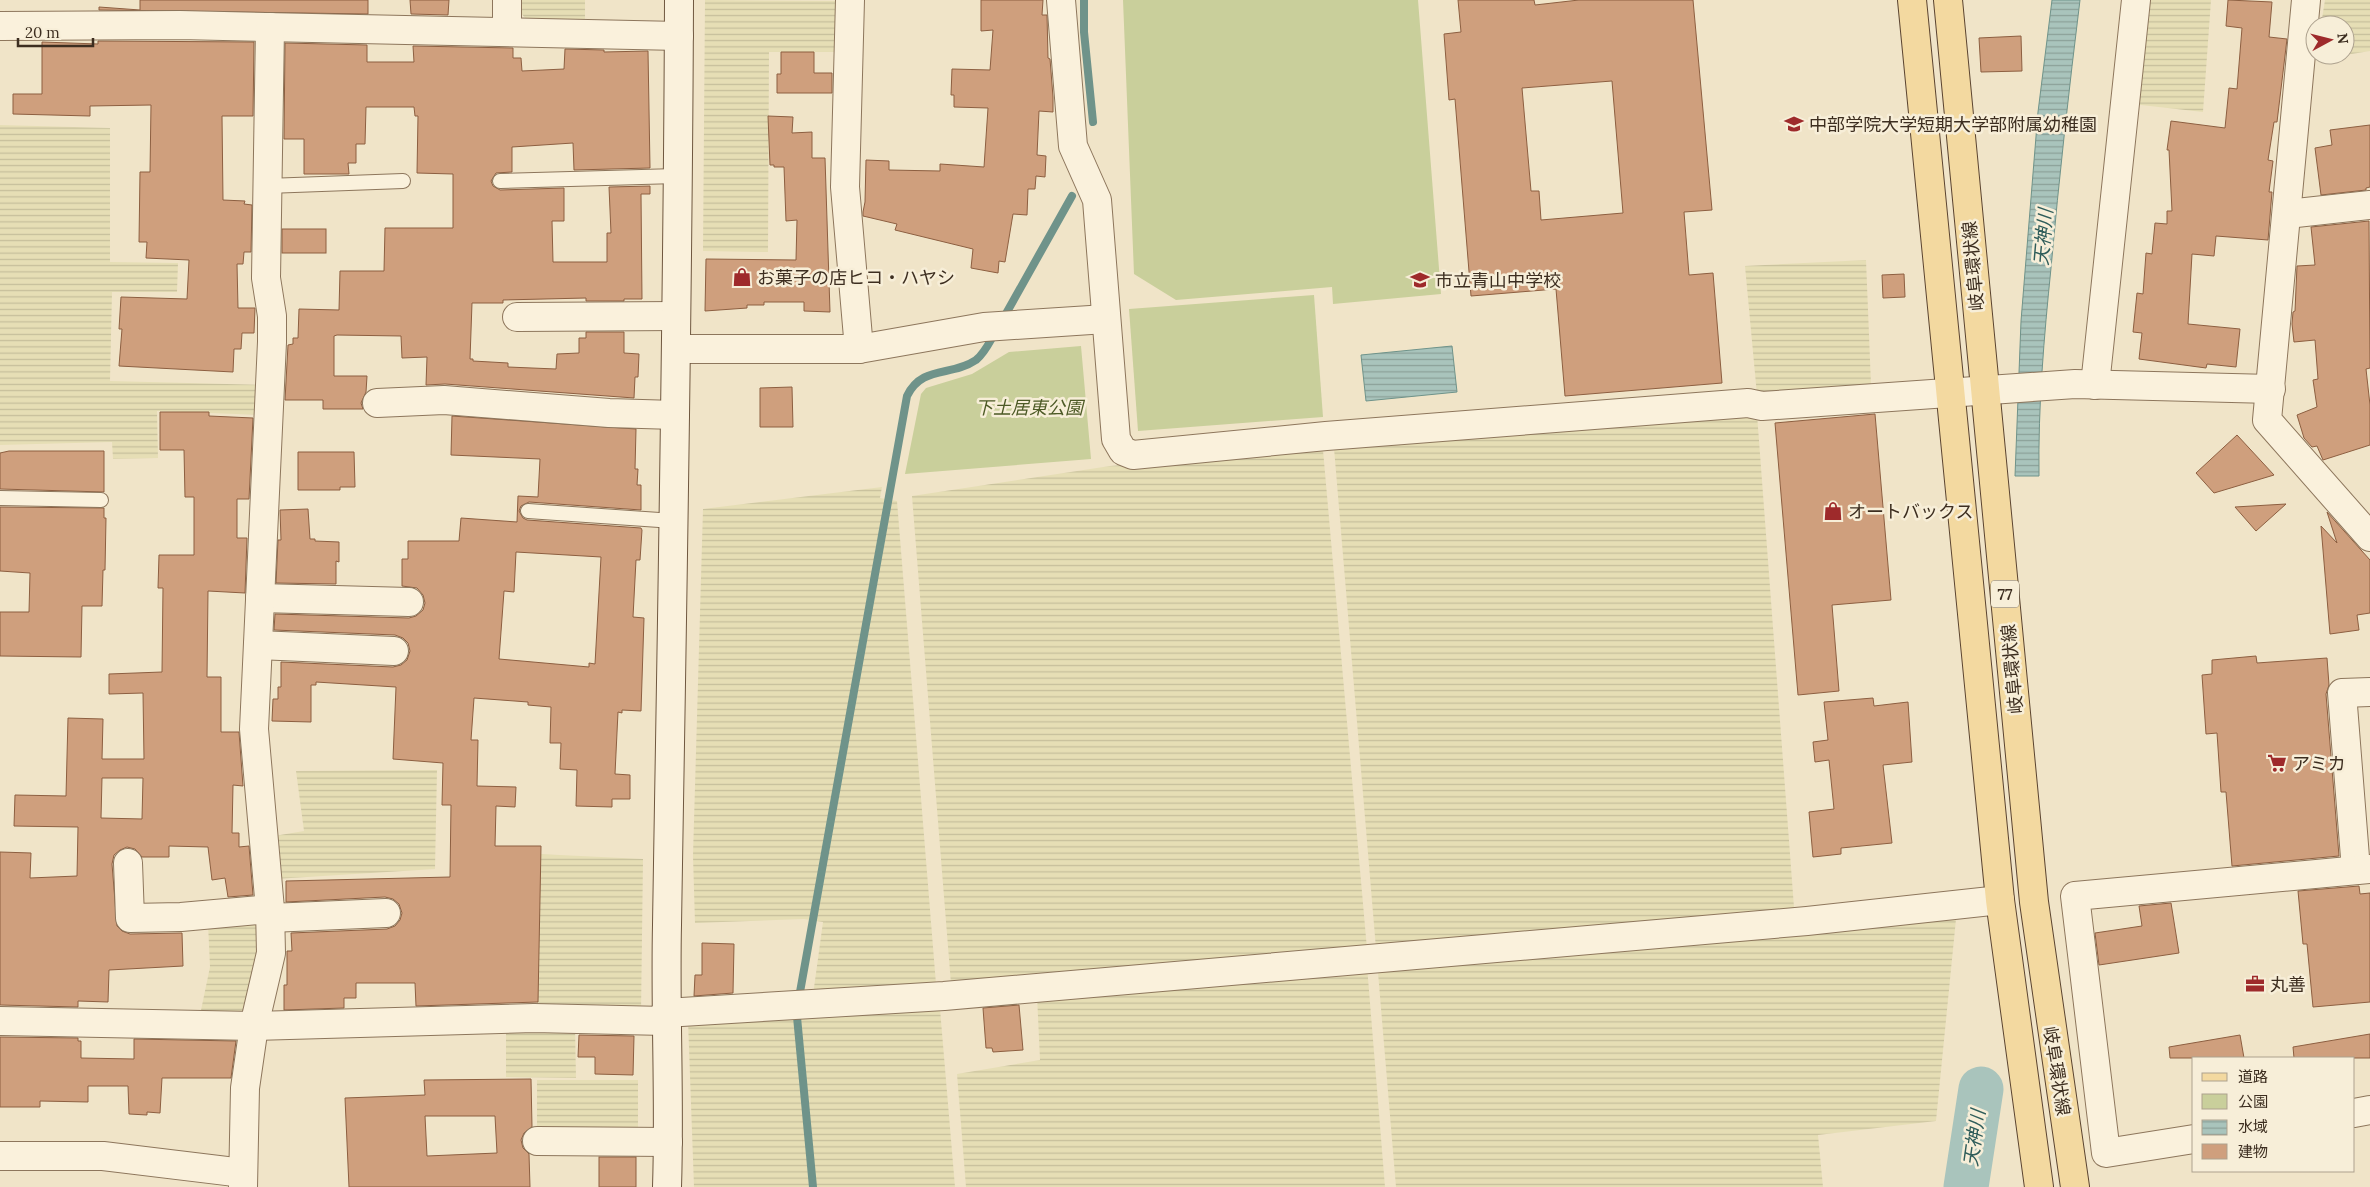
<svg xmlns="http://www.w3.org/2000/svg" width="2370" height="1187" font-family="Lora,'Noto Sans JP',serif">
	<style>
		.farmland { fill: url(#farmland-rules) }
		.green { fill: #c9cf9b }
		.water { fill: url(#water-rules); stroke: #6f938a }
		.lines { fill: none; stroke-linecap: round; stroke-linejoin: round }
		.stream { stroke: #6f938a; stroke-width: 8 }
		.river { stroke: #a9c4bc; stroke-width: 45 }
		.building { fill: #cf9f7d; stroke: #8d5f41; fill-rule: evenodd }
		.lane-casing { stroke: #8d765c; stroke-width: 16 }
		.street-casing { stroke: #8d765c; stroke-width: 30 }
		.secondary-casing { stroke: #6f573f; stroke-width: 30 }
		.primary-casing { stroke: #5b4430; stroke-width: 30 }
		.lane { stroke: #faf1dc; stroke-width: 14 }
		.street { stroke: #faf1dc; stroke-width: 28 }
		.secondary { stroke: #faf1dc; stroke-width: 28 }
		.primary { stroke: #f3d9a0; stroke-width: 28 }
		.labels { text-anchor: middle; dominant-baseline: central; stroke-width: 5; stroke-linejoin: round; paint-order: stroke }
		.shield { fill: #f7eed8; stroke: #756857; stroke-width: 1 }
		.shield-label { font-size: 16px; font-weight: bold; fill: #3d2e20 }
		.poi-label { font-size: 18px; fill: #3d2e20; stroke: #f7eed8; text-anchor: start }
		.street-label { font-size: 18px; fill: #3d2e20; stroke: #f7eed8 }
		.park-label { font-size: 18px; font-style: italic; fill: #4d5a26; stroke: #f7eed8 }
		.water-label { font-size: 19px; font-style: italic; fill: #2f5d5a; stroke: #f7eed8 }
	</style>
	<defs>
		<pattern id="farmland-rules" width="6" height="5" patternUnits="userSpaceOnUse" patternTransform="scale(1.25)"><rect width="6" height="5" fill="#e6deb5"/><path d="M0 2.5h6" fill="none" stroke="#c6bf9b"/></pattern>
		<pattern id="water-rules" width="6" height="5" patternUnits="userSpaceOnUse" patternTransform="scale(1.25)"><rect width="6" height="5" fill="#a9c4bc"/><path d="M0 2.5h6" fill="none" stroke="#8ba098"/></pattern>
	</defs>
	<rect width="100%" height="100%" fill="#f0e4c8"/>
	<g class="farmland">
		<polygon points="520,0 585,0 585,22 526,19 520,12"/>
		<polygon points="705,0 838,1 837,52 769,52 768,252 703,251"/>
		<polygon points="2142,0 2211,0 2203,112 2132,104"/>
		<polygon points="2325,0 2370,0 2370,51 2315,60 2316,55 2345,55 2345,25 2321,25"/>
		<polygon points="0,125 110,128 110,262 178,263 177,292 112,292 110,381 261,385 263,415 157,411 158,458 113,459 112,442 0,445"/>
		<polygon points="1866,260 1871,385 1757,395 1745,266"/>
		<polygon points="1757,414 1796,934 1956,919 1936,1121 1818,1135 1823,1187 1396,1187 1334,448"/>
		<polygon points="1323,450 1367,949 951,984 912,496 1110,466"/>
		<polygon points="882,487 880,498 897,501 936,984 813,995 823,922 804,919 695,923 693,856 703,509"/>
		<polygon points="437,770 435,869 275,879 268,837 304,831 296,771"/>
		<polygon points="539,854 643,859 641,1013 537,1009"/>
		<polygon points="259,918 264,950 243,1017 200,1015 210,967 208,923"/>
		<polygon points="1367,966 1385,1187 966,1187 957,1074 1040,1060 1037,995"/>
		<polygon points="939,997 955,1187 694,1187 688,1020"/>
		<polygon points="506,1026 575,1026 576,1078 506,1077"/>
		<rect x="537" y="1080" width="101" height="51"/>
	</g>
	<g class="green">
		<polygon points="1123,0 1418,0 1441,294 1333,304 1332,287 1176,300 1134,274"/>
		<polygon points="1314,295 1323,417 1138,431 1129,309"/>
		<polygon points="1081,346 1091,459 905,474 921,394 926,388 972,374 1009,352"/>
	</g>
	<g class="water">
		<path d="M2052,0H2080C2069,89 2059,178 2051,268C2044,337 2038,406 2039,476H2015L2021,321L2038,112Z"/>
		<polygon points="1452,346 1457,392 1366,401 1361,355"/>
	</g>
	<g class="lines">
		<g class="stream">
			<polyline points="1084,0 1084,32 1093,122"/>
			<polyline points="1003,319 1072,196"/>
			<path d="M813,1187L797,1017L800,992L907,396C922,365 951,377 976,360C985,353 990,341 996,331"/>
		</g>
		<polyline class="river" points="1966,1187 1981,1089"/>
	</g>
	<g class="building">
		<polygon points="140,0 368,0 368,14 99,10 99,7 140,10"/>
		<polygon points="410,0 449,0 448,15 411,14"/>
		<polygon points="981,0 1043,0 1042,15 1047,15 1048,58 1050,59 1053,97 1053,112 1039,111 1037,155 1046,156 1045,177 1036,176 1035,189 1028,189 1027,215 1013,214 1005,262 999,261 998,273 971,268 973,249 895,230 897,224 863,216 863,212 865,202 866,160 889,161 889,170 940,171 940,164 984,167 988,108 954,107 954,95 951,95 952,69 990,70 993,30 981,31"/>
		<path d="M1458,0H1534L1535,5L1579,0H1693L1712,210L1684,212L1689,275L1713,273L1722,383L1565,396L1556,289L1471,296L1455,99L1449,100L1444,34L1461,32ZM1612,81L1623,213L1541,220L1539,191H1531L1522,88Z"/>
		<polygon points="2228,0 2272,2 2269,37 2287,39 2277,122 2274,122 2268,160 2273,161 2269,192 2272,192 2268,240 2216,236 2214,256 2192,254 2188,324 2240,329 2236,367 2207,364 2206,368 2139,359 2142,333 2133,332 2137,293 2143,294 2146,253 2152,254 2155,223 2167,224 2167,211 2172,211 2169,150 2167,150 2171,121 2225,128 2229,88 2237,89 2242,28 2226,26"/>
		<polygon points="2021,36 2022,71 1981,72 1979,38"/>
		<polygon points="98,41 254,42 253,116 222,116 223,200 245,201 244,204 252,205 251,252 244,252 243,264 237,264 238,308 255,308 254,333 242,333 241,349 234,349 233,372 119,366 122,329 119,329 121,297 187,299 189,260 146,258 147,242 139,242 140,172 150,172 151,105 90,106 90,116 13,114 13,94 42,94 42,42 98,44"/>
		<polygon points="285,43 367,45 367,62 414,62 413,46 513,48 513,58 521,58 522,71 564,69 565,49 604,50 604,52 648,51 650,168 574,170 573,143 512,147 512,172 496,173 491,181 493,186 500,190 564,188 564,221 552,221 553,262 607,262 607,233 611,233 609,187 650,186 650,194 641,194 642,299 624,299 624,301 586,301 586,298 503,300 503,303 472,303 470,359 473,359 473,361 508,363 508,367 556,369 557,354 579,353 579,338 586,338 586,332 624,332 624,353 639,354 638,377 635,377 634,398 445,384 426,385 427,357 402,358 401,336 337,335 334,336 334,376 367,376 366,392 361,403 363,409 323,409 323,400 285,400 288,345 293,344 293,338 298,338 299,309 339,310 340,271 384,271 385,228 453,228 453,174 417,173 418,116 415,116 414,107 366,107 365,144 356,144 356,163 348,163 349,174 304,174 304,139 284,139"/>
		<polygon points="781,52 814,52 814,73 832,73 832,93 777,93 777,74 781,74"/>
		<polygon points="768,116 793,117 792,133 812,132 812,158 825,158 830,312 804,311 804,302 764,302 764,305 747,305 747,308 705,311 706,259 796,260 797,220 786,221 784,167 774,167 774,165 770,165"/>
		<polygon points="2370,125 2370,187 2366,188 2366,190 2321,195 2315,148 2332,145 2330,130"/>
		<polygon points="2369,221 2370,368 2366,369 2370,405 2370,445 2323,460 2317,446 2312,447 2304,438 2297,415 2317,407 2313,380 2318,379 2315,340 2294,342 2292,324 2293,312 2295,311 2297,266 2315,265 2311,227"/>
		<rect x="282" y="229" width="44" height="24"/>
		<polygon points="1904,274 1905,297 1883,298 1882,275"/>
		<polygon points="792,387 793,427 760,427 760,388"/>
		<path d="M160,412H209V416L253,418L249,499H237V538H247L245,593L208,591L207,677H221V732H239L243,786L233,785L232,833H239V847L249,846L253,895L228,897L225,878L212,880L208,847L169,846V857H142L135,849L127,847L120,850L114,855L112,864L117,926L122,931L130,934L182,933L183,966L109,970L108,1002L78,1001V1007L0,1005V852L31,853L30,878L77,876L78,827L14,826L15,795L66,796L68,718L103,719L102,759H144L143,693L109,694V674L162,672L163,588H158L159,555H194V497H185L184,450H160ZM102,778H143L142,819L101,818Z"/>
		<polygon points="1875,414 1891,600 1832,605 1839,691 1798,695 1775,423"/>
		<path d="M452,416L636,429L635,469H638L637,485H641V510L529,502L521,506L519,511L523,518L527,520L641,528L642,530L640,560H636L633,617L644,618L641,711L622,710V713L618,712L615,774L630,775V799H612V807L576,806L577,770L560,769L561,743H550L551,707L528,705V702L474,698L471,740H478L477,786L516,787L515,807L496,806L495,846H541L538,1002L416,1006L415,983H356V998H344V1008L284,1010V985H287V951H292L291,933L387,929L395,926L400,920L402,913L399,904L393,899L385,897L286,902V881L450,877L451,805H442L443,763L393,759L396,687L316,682V685H311V722L272,721L273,699H278V687H281V662L393,667L401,665L407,660L410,651L408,643L403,638L395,635L274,630L275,614L409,618L416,616L423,610L425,603L423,595L417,588L402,586V559H408V541H459L461,518L517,522L518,496L538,497L540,459L451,455ZM516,552L601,557L595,664L589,663V667L499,659L504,591L514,592Z"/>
		<polygon points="2237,435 2274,475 2214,493 2196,473"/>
		<polygon points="9,451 104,451 104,492 0,489 0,453"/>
		<polygon points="298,452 354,452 355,487 340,487 340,490 298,490"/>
		<polygon points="2286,504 2256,531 2235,507"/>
		<polygon points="0,507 104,508 104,518 106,518 105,570 103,570 102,606 82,606 81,657 0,656 0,612 29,612 30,573 0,571"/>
		<polygon points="308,509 310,539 315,539 315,541 339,542 339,562 336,561 336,584 276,583 278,540 281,540 280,510"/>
		<polygon points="2327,512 2370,560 2370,613 2357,615 2359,630 2330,634 2321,526 2337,543"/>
		<polygon points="2256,656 2257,663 2327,658 2329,685 2326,694 2339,856 2232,866 2226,792 2221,792 2217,733 2206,734 2202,675 2212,674 2212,660"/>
		<polygon points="1873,698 1874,706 1908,702 1912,762 1883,765 1892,843 1841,848 1841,854 1813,857 1809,812 1834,809 1829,760 1815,762 1813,742 1828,740 1824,702"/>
		<polygon points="2359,886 2360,894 2370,893 2370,1002 2313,1007 2307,944 2303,944 2298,891"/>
		<polygon points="2171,903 2179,953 2099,965 2095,933 2142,926 2139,906"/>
		<polygon points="702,943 734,944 733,993 694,996 695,975 702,975"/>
		<polygon points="1019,1005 1023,1050 993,1052 992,1048 986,1048 983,1008"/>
		<polygon points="2370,1034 2370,1058 2294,1058 2293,1047"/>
		<polygon points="579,1035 634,1036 633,1075 595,1074 595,1057 578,1057"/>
		<polygon points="2240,1035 2244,1058 2170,1058 2169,1047"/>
		<polygon points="0,1037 78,1038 78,1041 81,1041 81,1058 134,1059 134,1039 236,1041 231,1078 162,1078 160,1113 147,1112 147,1115 129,1114 128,1086 88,1086 88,1102 40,1101 40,1107 0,1107"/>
		<path d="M531,1079L532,1127L524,1133L521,1140L523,1148L529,1154L530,1187H349L345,1098L425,1095L424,1080ZM425,1116H495L497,1153L427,1156Z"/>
		<rect x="599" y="1157" width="37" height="30"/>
	</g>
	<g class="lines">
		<g class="lane-casing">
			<g id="lane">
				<polyline points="500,181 677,176"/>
				<polyline points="267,186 403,181"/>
				<polyline points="0,498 101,500"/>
				<polyline points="528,511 674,521"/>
			</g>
		</g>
		<g class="street-casing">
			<g id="street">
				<polyline points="850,0 845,187 859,349"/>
				<polyline points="1061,0 1073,146 1097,200 1116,439 1123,451 1133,455 1326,436 1748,403 1762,406 2075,384 2271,389"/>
				<polyline points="2306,0 2267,420 2370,537"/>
				<polyline points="0,26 180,25 679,36"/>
				<polyline points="507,32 507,0"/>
				<polyline points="2287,214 2370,205"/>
				<polyline points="517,317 676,316"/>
				<polyline points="676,349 859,349 984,327 1106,319"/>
				<polyline points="2095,385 2136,0"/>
				<polyline points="377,403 444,400 609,413 675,415"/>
				<polyline points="260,598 409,602"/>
				<polyline points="258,645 394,651"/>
				<polyline points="128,863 130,918 181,917 270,909"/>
				<polyline points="2356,870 2342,693 2370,692"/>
				<polyline points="270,918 386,913"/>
				<polyline points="665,1013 944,996 1807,921 2000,900"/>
				<polyline points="0,1021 254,1026 534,1018 665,1021"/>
				<polyline points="2354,1113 2370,1110"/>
				<polyline points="2194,1139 2106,1153 2075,896 2370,869"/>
				<polyline points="537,1141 668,1142"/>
				<polyline points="0,1156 103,1156 243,1173"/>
				<polyline points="243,1187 245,1088 254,1026 271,953 270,909 254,729 272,342 272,316 266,278 270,27"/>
			</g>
		</g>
		<g class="secondary-casing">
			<path id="secondary" d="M667,1187C670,1100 665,1012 667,925C672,616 678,308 679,0"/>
		</g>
		<g class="primary-casing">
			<g id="primary">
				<polyline points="1912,0 2000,900 2039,1187"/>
				<polyline points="1948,0 2034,902 2075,1187"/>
			</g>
		</g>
		<use href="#lane" class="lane"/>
		<use href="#street" class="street"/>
		<use href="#secondary" class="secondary"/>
		<use href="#primary" class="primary"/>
	</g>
	<defs>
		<g id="school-bare" transform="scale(1.5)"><path d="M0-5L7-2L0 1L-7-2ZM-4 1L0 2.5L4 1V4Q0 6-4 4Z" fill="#9e2a2b" stroke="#f7eed8" stroke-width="2.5" paint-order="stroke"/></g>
		<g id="shop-bare" transform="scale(1.5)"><path d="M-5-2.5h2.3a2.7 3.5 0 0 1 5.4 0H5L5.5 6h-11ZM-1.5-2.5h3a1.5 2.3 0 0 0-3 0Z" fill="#9e2a2b" stroke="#f7eed8" stroke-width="2.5" paint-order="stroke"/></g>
		<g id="supermarket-bare" transform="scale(1.5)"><path d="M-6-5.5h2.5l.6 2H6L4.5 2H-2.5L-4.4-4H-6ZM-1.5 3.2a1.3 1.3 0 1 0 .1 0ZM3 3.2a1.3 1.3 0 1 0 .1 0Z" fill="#9e2a2b" stroke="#f7eed8" stroke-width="2.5" paint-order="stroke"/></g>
		<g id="office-bare" transform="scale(1.5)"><path d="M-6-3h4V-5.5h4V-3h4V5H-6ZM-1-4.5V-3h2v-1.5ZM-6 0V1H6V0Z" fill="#9e2a2b" stroke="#f7eed8" stroke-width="2.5" paint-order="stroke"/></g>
	</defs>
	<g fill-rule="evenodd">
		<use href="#school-bare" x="1794" y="124"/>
		<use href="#shop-bare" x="742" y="277"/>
		<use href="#school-bare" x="1420" y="280"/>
		<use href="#shop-bare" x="1833" y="511"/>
		<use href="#supermarket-bare" x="2277" y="763"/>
		<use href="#office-bare" x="2255" y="984"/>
	</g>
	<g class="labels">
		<rect class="shield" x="1991" y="580.5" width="28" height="27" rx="4"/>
		<g class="shield-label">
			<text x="2005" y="594">77</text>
		</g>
		<g class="poi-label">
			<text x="1809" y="124">中部学院大学短期大学部附属幼稚園</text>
			<text x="757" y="277">お菓子の店ヒコ・ハヤシ</text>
			<text x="1435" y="280">市立青山中学校</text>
			<text x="1848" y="511">オートバックス</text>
			<text x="2292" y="763">アミカ</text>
			<text x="2270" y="984">丸善</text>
		</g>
		<g class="street-label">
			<text transform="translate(1973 266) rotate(-95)">岐阜環状線</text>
			<text transform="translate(2012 669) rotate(-95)">岐阜環状線</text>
			<text transform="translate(2057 1071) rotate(81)">岐阜環状線</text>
		</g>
		<g class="park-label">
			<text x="1029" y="407">下土居東公園</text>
		</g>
		<g class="water-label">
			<text transform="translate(2043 237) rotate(-85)">天神川</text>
			<text transform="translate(1974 1138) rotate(-82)">天神川</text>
		</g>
	</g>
	<rect x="2192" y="1057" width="162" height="115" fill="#f7eed8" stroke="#ada18e"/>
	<rect x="2202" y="1073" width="25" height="8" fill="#f3d9a0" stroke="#ada18e"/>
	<text x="2238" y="1082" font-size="15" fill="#3d2e20">道路</text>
	<rect x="2202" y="1094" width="25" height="15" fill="#c9cf9b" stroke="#ada18e"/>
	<text x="2238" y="1107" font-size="15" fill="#3d2e20">公園</text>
	<rect x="2202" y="1120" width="25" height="15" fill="url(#water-rules)" stroke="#ada18e"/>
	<text x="2238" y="1132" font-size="15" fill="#3d2e20">水域</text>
	<rect x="2202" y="1144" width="25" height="15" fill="#cf9f7d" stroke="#ada18e"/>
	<text x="2238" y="1157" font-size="15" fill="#3d2e20">建物</text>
	<g transform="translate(2330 40) rotate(83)"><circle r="24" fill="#f7eed8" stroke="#ada18e"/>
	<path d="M0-4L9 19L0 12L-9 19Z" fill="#9e2a2b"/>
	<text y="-8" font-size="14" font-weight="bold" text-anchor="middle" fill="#3d2e20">N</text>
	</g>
	<path d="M18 38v8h75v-8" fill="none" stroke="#3d2e20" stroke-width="2.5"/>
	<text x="25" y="38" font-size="15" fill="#3d2e20" stroke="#f7eed8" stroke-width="4" paint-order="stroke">20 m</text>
</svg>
